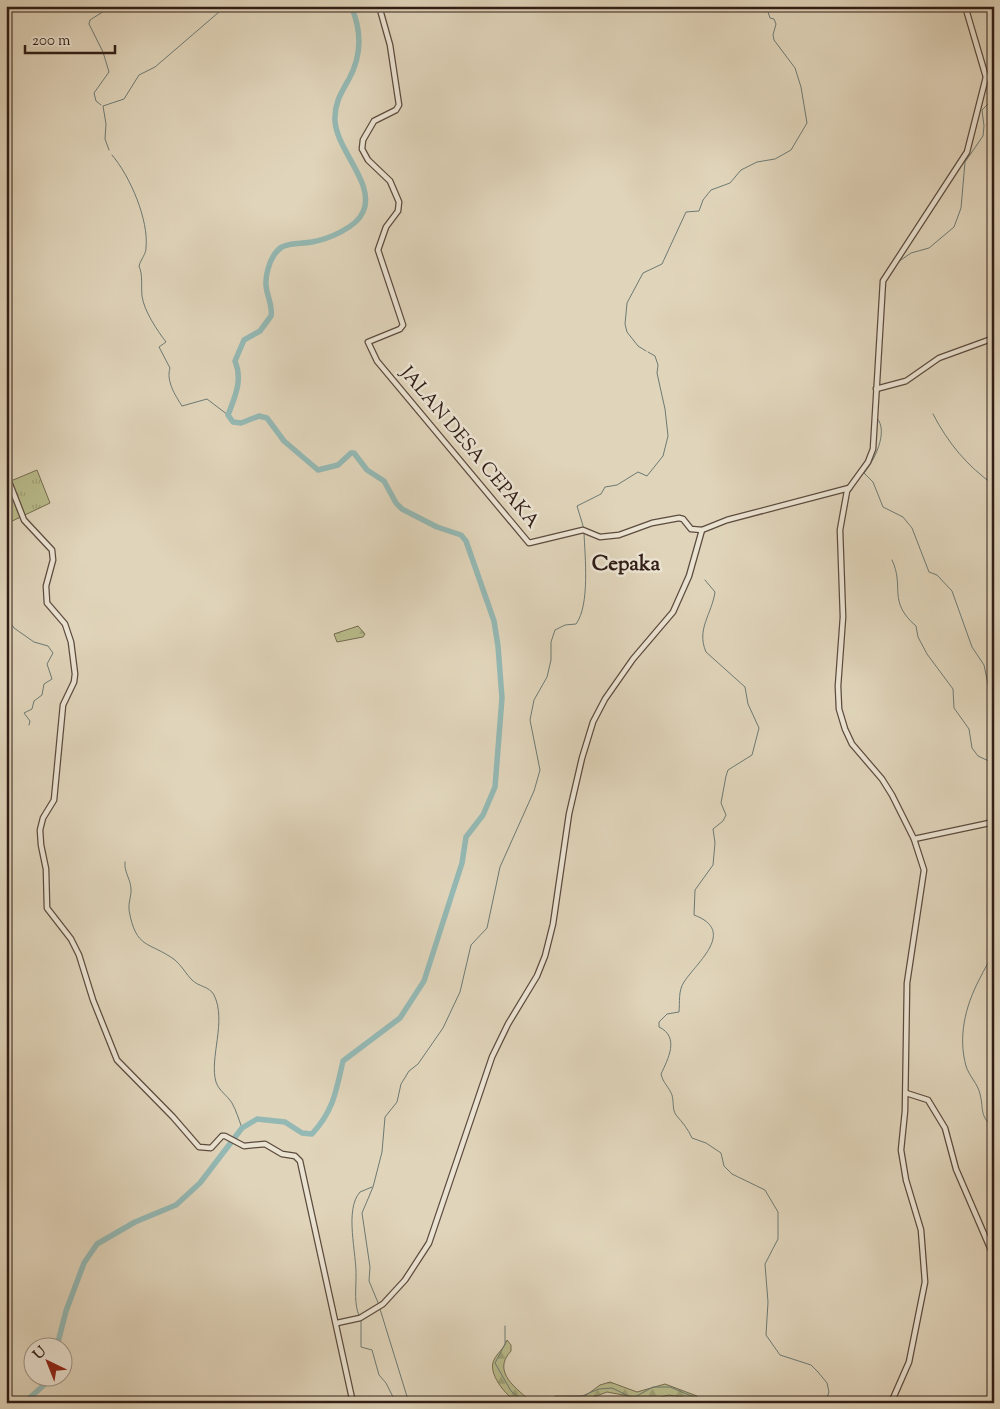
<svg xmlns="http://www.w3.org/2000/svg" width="1000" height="1409" font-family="'Sorts Mill Goudy',serif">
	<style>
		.grass { fill: url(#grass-tufts); stroke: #746c50 }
		.forest { fill: url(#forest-firs); stroke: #746c50 }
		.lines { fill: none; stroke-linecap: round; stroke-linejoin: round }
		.stream { stroke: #6c7a74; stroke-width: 1 }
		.river { stroke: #94b8b3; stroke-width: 5.5 }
		.minor-casing { stroke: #5c4b3f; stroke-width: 7 }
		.minor { stroke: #ebe3d2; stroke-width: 4.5 }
		.labels { text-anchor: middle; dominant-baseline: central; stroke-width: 5; stroke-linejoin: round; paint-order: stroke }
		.street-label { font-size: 19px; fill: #301d16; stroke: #ebe3d2 }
		.quarter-label { font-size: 21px; font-weight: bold; fill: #301d16; stroke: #ebe3d2 }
	</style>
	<defs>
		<pattern id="grass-tufts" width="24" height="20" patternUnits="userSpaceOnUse" patternTransform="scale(1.25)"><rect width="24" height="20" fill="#b9bb8b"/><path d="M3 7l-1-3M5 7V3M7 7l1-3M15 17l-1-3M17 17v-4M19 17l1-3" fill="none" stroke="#9fa077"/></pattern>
		<pattern id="forest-firs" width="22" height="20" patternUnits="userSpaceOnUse" patternTransform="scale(1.25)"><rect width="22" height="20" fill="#b9bb8b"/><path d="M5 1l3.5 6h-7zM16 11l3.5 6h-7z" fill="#9fa077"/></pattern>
	</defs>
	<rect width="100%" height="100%" fill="#e0d4ba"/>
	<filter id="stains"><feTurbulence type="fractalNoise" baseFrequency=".004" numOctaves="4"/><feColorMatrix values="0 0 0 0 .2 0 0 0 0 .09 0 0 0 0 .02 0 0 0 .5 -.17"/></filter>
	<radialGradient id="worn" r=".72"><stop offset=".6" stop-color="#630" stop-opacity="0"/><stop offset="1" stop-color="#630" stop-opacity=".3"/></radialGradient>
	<polygon class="grass" points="37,470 50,503 6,524 6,483"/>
	<g class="forest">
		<polygon points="358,626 365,634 363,637 337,642 334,634"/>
		<path d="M507,1340L511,1345V1351C491,1372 517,1389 533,1403C528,1403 522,1404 517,1402C506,1396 487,1373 494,1360C497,1353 504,1349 507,1340Z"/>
		<polygon points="610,1382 637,1392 665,1384 697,1396 697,1400 669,1395 650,1400 607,1392 579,1403 548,1403 555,1396 585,1396 600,1385"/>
	</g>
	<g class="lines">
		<g class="stream">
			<polyline points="101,105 96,101 94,93 109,72 103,52 89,24 90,20 112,6"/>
			<polyline points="109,150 105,139 106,124 103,106 124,99 139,75 155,67 226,6"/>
			<path d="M112,155C130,176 149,220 146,248C146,254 141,259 139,266C143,275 141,285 142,296C144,311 157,330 166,342L159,347L170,368C166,381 175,395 182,406L207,399L228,415"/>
			<polyline points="898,262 911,253 929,248 954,227 961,208 965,162 983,136 984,126 982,110 994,98"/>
			<polyline points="646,351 638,346 627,332 625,324 627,303 643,273 662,264 686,212 699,211 703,200 711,190 730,183 741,170 757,162 775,159 791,150 807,123 801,87 795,68 774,40 773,35 776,24 774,19 770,18 766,6"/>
			<path d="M933,414C948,443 967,466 994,485"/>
			<path d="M877,418C889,432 874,461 864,473L873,482L883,507L903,517L912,528L929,572L937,575L952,591L972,647L984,665L989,689L994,691"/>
			<polyline points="584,529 577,506 601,494 605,487 617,485 638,472 647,476 663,456 668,436 665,409 657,373 658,365 655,356 648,352"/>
			<path d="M892,560C905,587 887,601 916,626L918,637L927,654L953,689L954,708L969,729L972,748L978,756L993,763"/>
			<path d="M705,580L715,592C712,614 696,629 706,652L745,687L748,704L759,728L752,755L728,770L726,776L721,803L726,815L723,821L713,829L715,843L713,865L695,890L694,915C737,931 697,962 684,982C678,991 680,1002 679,1012L667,1014L659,1022V1027C680,1037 668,1059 661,1074C663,1083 669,1087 672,1095C674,1102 672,1109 676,1115C683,1123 688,1129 692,1138L706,1143L721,1153L724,1166L732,1174L765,1190L778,1212V1239L765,1264L768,1302L766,1335L780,1355L811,1365L818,1372L827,1383L829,1392L825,1403"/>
			<polyline points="6,615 14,628 34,642 48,646 53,653 47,664 52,679 44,684 42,695 34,701 32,709 24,713 30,721 29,725"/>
			<polyline points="994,762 994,769"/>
			<path d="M125,862C124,872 130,878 131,888C132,895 128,902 129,910C136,950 149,941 175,960C182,966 186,974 192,980C199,987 209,986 214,995C227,1021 209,1058 216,1082C219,1091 227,1095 232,1103C236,1110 239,1120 242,1128"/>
			<path d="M994,949C991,960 984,969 979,980C965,1007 958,1037 966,1066C969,1076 978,1084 980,1094C984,1110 979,1116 994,1128"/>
			<path d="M379,1305L369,1281L370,1267L362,1213L373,1187L382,1152L385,1117L397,1102L401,1084L409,1071L418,1064L443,1028L460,992L471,945L487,928L500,867L534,791L540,770L530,720L534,700L547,677L551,660V642L555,630L565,625L576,624C590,605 585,557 584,533"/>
			<polyline points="380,1309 409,1403"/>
			<path d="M359,1316C354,1302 356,1291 356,1277C357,1254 344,1210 360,1192L372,1187"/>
			<polyline points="361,1320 361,1347 372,1350 379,1375 386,1383 396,1403"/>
			<polyline points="505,1326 505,1344 495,1363 511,1391 525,1403"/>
			<polyline points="551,1403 566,1397 582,1396 599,1389 612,1388 633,1398 653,1387 670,1387 708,1403"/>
		</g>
		<g class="river">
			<path d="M57,1346L66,1311L84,1263L97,1244L135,1222L176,1205L200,1183L242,1128L257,1119L285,1122L302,1133L312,1134C334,1110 336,1091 343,1061L400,1018L424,981L462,863L466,837L483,815L495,787L502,698L498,646L494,621L466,541L461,535L437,527L402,509L396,503L384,481L367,470L354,453H351L338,465L318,470L284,441L267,418L259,416L241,423L233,422L228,415C235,397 243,380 235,361L244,340L260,331L271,316C274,301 261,292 268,269C270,261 275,251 282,247C290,242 303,244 312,242C328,239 356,228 363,212C376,184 337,151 335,121C334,104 341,93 349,79C362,55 362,31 351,6"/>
			<polyline points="24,1403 45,1384 47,1376"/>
		</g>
		<g class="minor-casing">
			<g id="minor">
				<polyline points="379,6 390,45 399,105 396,110 374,121 363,140 362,149 368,160 390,181 399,202 398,211 386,227 378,250 403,325 400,329 368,342 377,361 529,543 583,530 600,537 619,535 652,523 679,518 683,519 691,529 702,530"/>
				<polyline points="986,77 994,76"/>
				<polyline points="876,389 906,381 939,358 994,338"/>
				<polyline points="6,474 24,520 52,550 53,560 46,586 47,603 65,624 71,642 75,674 74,682 63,705 54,800 43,818 40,830 41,845 46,869 47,908 71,939 79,955 93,1000 117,1060 173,1117 199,1147 211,1148 222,1136 225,1136 244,1146 265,1144 282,1154 295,1156 300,1161 353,1403"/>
				<polyline points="914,839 994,822"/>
				<polyline points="906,1093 928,1100 945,1128 956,1169 994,1257"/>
				<polyline points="337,1323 360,1318 383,1304 405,1280 429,1243 492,1057 508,1024 537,976 545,956 553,924 569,814 582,758 593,722 605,699 633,659 673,612 689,576 702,530 727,520 849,488"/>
				<polyline points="891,1403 909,1362 925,1282 921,1230 906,1180 901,1150 905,1111 907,983 924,870 914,839 892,795 882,779 852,744 845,729 839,709 838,686 843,617 840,530 847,491 868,462 873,449 883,281 967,152 986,77 965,6"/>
			</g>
		</g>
		<use href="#minor" class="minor"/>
	</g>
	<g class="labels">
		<g class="street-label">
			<text transform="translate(469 448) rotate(50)">JALAN DESA CEPAKA</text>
		</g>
		<g class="quarter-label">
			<text x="626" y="565">Cepaka</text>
		</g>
	</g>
	<rect width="1000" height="1409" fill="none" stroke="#e0d4ba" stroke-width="25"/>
	<rect x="8" y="8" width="985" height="1394" fill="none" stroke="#301d16" stroke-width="2.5"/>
	<rect x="12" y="12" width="975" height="1384" fill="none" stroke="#301d16"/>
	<g transform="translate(48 1362) rotate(317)"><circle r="24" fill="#ebe3d2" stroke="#a09487"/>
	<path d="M0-4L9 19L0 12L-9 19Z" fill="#8f2418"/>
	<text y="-8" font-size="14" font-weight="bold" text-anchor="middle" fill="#301d16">U</text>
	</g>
	<path d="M25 45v8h90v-8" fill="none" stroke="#301d16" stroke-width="2.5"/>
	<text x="32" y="45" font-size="15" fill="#301d16" stroke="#ebe3d2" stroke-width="4" paint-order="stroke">200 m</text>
	<rect width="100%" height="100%" filter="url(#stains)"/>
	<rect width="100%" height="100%" fill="url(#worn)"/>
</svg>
